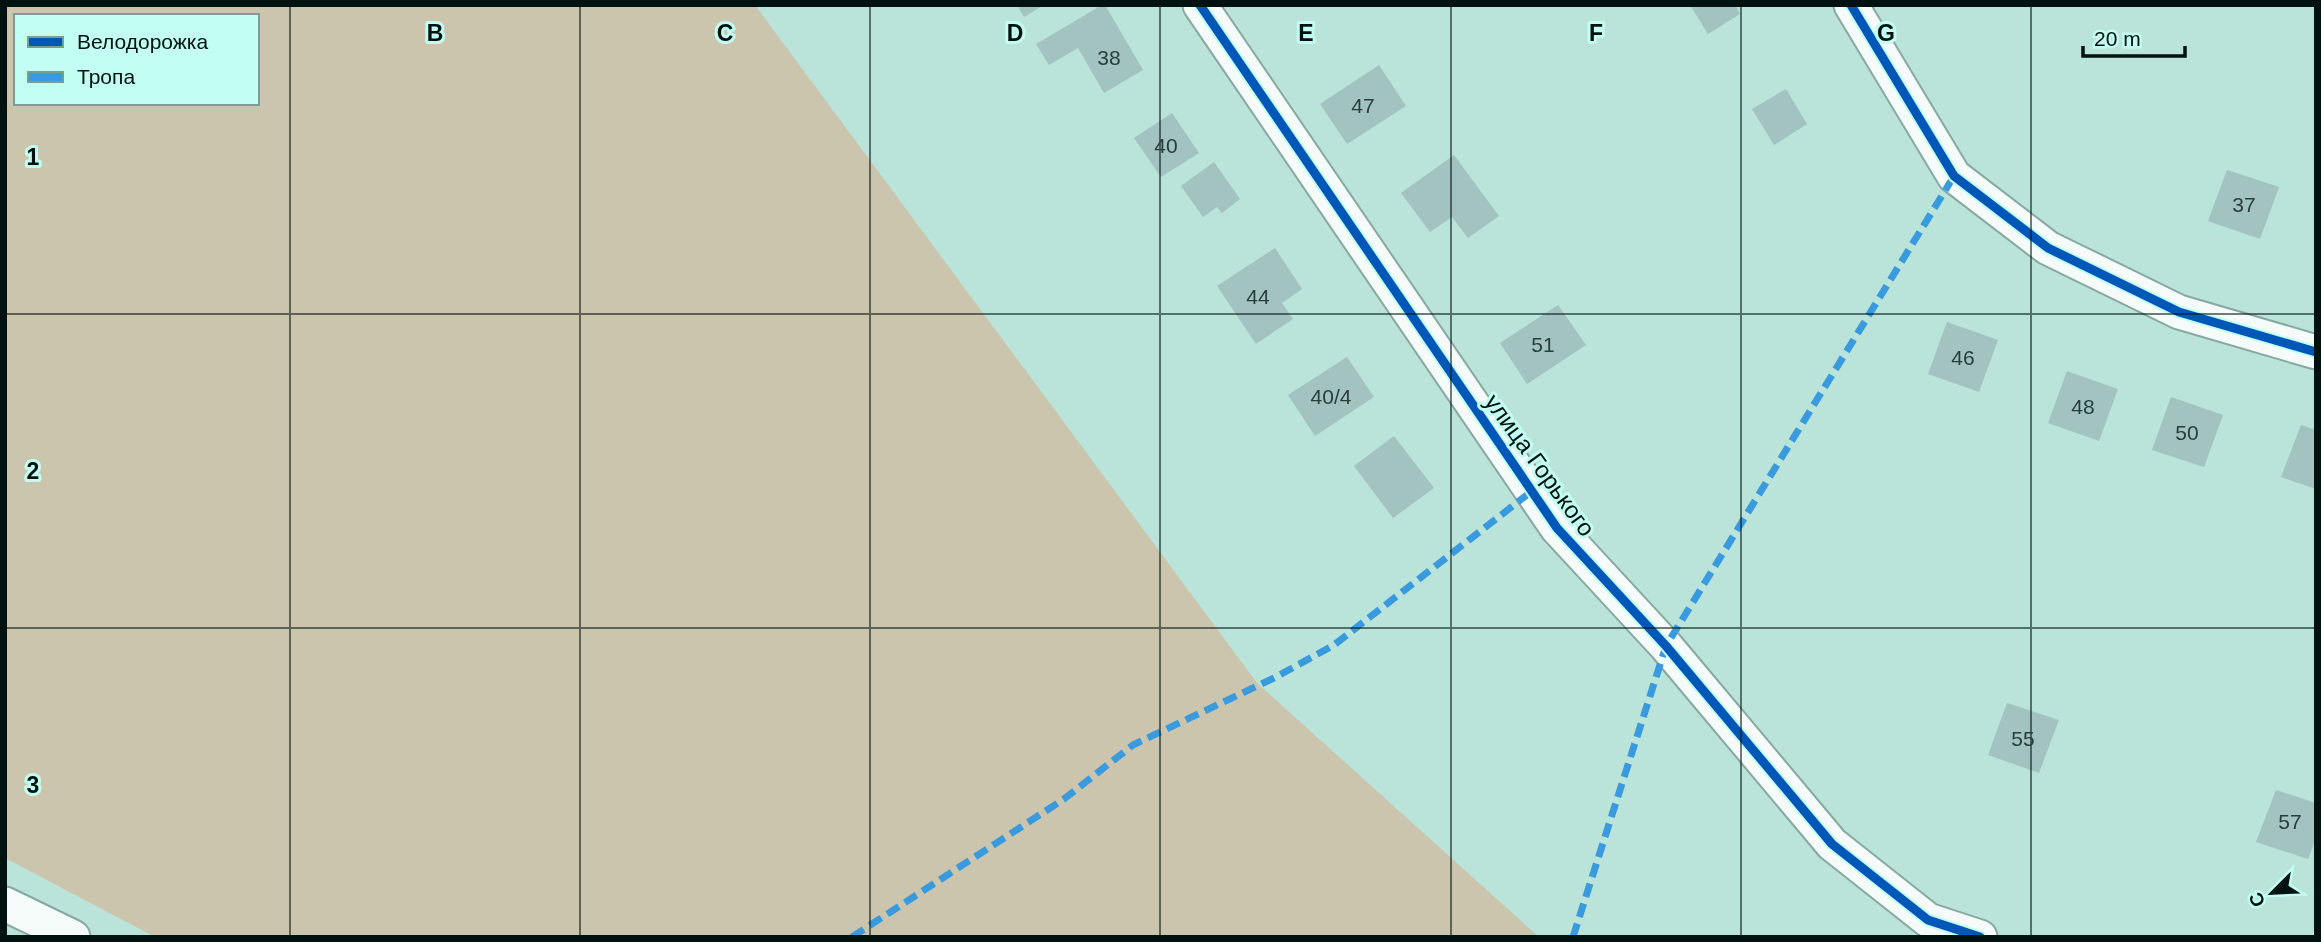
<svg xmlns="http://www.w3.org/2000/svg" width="2321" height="942" font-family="Helvetica,sans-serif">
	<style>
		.green { fill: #ccc5ad; fill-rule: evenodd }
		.building { fill: #a2c3c0 }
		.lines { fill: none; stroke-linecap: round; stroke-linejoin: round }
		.minor-casing { stroke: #88a8a2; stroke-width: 37 }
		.minor { stroke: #f5fbf9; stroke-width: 33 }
		.quiet { stroke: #399ade; stroke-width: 7; stroke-dasharray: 14 7; stroke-linecap: butt }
		.cycleway-casing { stroke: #c3fef2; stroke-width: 13 }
		.cycleway { stroke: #0057b8; stroke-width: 9 }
		.grid { fill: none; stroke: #00120f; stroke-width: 2; stroke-opacity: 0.55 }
		.labels { text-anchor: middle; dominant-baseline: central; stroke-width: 6; stroke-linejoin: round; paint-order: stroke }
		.number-label { font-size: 21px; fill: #283e3b }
		.street-label { font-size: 24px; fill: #00120f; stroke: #c3fef2 }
		.grid-label { font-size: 23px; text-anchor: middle; font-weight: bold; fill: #00120f; stroke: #c3fef2; stroke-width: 6; stroke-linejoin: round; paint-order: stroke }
	</style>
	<rect width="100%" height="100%" fill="#bae3da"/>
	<path class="green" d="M5,5H755L1257,683L1539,937H155L5,858ZM16,16H257V103H16Z"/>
	<g class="building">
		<polygon points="1017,5 1044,5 1024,17"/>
		<polygon points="1102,5 1105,5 1143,70 1104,93 1078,48 1049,65 1036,44"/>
		<polygon points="1690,5 1735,5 1740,14 1708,34"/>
		<polygon points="1379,65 1406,106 1347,144 1320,104"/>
		<polygon points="1786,89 1807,124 1774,145 1752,109"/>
		<polygon points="1172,113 1199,153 1161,177 1134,138"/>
		<polygon points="1454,155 1499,216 1468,238 1452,217 1430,232 1401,193"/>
		<polygon points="1214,162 1240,199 1222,213 1217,207 1203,217 1181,186"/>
		<polygon points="2227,170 2279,187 2260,239 2208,221"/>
		<polygon points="1275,248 1302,289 1282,303 1293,319 1256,344 1217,286"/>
		<polygon points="1558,305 1586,345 1527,384 1500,343"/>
		<polygon points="1947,322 1998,340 1979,392 1928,374"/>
		<polygon points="1347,357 1374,397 1315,436 1288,395"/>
		<polygon points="2067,371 2118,389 2099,441 2048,423"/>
		<polygon points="2171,397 2223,415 2204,467 2152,450"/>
		<polygon points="2301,425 2316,430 2316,489 2281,477"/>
		<polygon points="1394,436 1434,488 1393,518 1354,466"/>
		<polygon points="2007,703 2059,720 2039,773 1988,755"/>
		<polygon points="2276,790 2316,803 2316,838 2308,859 2256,842"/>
	</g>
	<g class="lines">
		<g class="minor-casing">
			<g id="minor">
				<polyline points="1200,5 1557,528 1666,646 1832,844 1928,920 1980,937"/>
				<polyline points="1851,5 1954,176 2048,248 2179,312 2316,352"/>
				<polyline points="5,904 73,937"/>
			</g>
		</g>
		<use href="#minor" class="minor"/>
		<g class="quiet">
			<polyline points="852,937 1064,799 1133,745 1276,677 1334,645 1532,491"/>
			<polyline points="1573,937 1666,646 1954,176"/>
		</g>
		<g class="cycleway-casing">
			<g id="cycleway">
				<polyline points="1200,5 1557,528 1666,646 1832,844 1928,920 1980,937"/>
				<polyline points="1851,5 1954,176 2048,248 2179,312 2316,352"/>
			</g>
		</g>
		<use href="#cycleway" class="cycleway"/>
	</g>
	<path class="grid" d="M290,5V937M580,5V937M870,5V937M1160,5V937M1451,5V937M1741,5V937M2031,5V937M5,314H2316M5,628H2316"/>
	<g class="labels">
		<g class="number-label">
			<text x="1109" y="57">38</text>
			<text x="1363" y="105">47</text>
			<text x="1166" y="145">40</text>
			<text x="2244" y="204">37</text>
			<text x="1258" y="296">44</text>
			<text x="1543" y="344">51</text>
			<text x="1963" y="357">46</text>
			<text x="1331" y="396">40/4</text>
			<text x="2083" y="406">48</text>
			<text x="2187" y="432">50</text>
			<text x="2023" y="738">55</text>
			<text x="2290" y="821">57</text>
		</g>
		<g class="street-label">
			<text transform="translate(1540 465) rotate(54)">улица Горького</text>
		</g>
	</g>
	<g class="grid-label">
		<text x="435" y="41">B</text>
		<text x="725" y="41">C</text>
		<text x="1015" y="41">D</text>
		<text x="1306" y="41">E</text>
		<text x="1596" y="41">F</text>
		<text x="1886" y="41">G</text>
		<text x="33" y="165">1</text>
		<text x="33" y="479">2</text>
		<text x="33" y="793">3</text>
	</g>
	<rect width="2321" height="942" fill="none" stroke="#00120f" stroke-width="14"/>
	<rect x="14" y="14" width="245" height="91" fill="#c3fef2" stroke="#75a097" stroke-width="2"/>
	<rect x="28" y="37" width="35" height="10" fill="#0057b8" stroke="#75a097" stroke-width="2"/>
	<text x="77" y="49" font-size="21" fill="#00120f">Велодорожка</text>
	<rect x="28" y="72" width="35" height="10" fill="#399ade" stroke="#75a097" stroke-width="2"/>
	<text x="77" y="84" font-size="21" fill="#00120f">Тропа</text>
	<g transform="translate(2272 893) rotate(246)" stroke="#c3fef2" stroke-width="5" paint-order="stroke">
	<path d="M0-5L12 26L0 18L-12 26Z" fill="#00120f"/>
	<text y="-10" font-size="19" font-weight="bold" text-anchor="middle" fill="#00120f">С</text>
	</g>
	<path d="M2083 46v10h102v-10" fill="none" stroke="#00120f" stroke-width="3.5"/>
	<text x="2094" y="46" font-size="21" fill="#00120f" stroke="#c3fef2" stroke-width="5" paint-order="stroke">20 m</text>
</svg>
